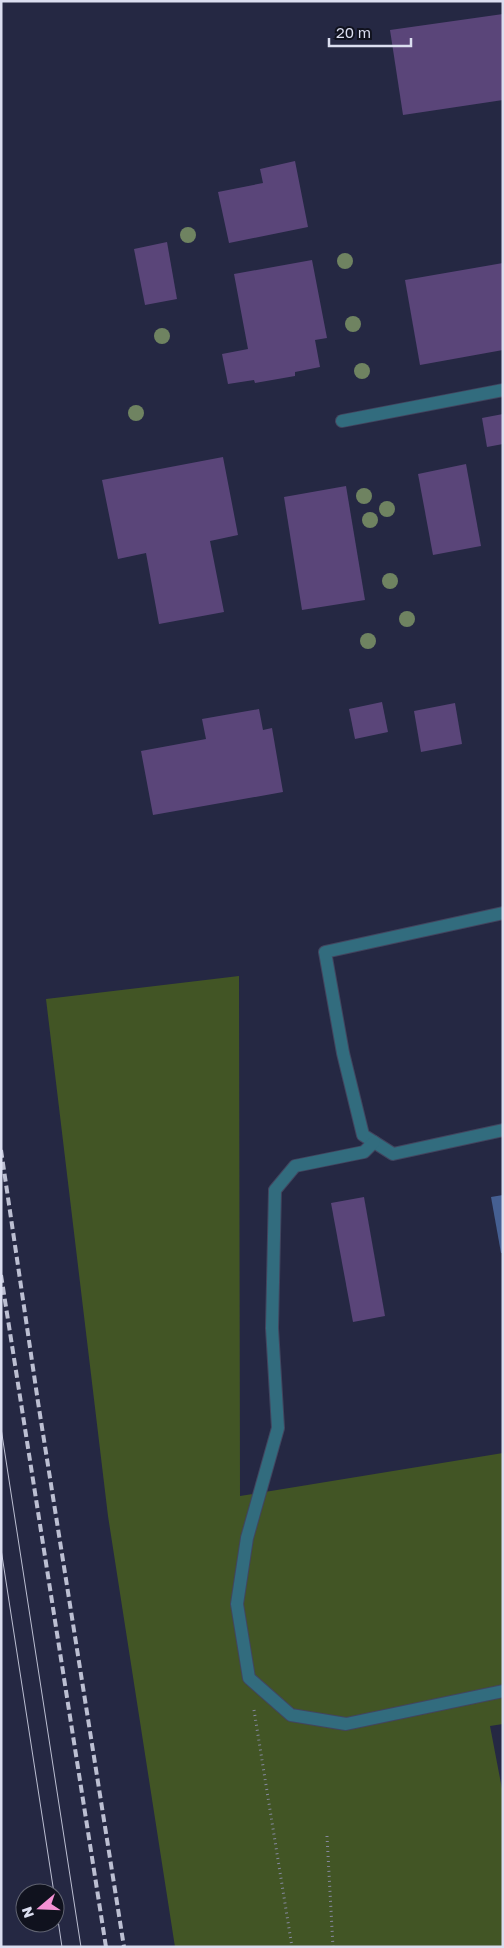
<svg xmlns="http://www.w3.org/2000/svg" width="504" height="1948" font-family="'Golos Text',sans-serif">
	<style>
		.green { fill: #425525 }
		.water { fill: #455f92 }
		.building { fill: #5a4579 }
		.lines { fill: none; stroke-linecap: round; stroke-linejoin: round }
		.minor-casing { stroke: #42455f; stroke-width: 14 }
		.path { stroke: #85889e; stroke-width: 3; stroke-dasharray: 1 4; stroke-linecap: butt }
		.minor { stroke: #326c7e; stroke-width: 12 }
		.tram { stroke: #bcbfd2; stroke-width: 1 }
		.rail { stroke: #bcbfd2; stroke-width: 4; stroke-dasharray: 8 4; stroke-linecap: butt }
		.tree { fill: #6f8361 }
	</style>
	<rect width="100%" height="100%" fill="#252843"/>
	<polygon class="green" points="239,976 240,1496 503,1453 503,1724 490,1726 503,1794 503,1947 175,1947 108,1516 46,999"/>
	<polygon class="water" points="503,1195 503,1253 501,1253 491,1197"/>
	<g class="building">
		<polygon points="503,14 503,100 403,115 390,30"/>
		<polygon points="295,161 308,227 229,243 218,192 263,183 260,169"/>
		<polygon points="167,242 177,299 145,305 134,249"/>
		<polygon points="312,260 327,338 315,340 320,367 295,372 295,376 255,383 254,380 228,384 222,354 248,349 234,274"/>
		<polygon points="503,263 503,350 420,365 405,280"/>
		<polygon points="503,414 503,444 487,447 482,418"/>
		<polygon points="223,457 238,535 210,541 224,612 159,624 146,553 118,559 102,480"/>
		<polygon points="466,464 481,546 433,555 418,474"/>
		<polygon points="346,486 365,600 302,610 284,497"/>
		<polygon points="382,702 388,732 355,739 349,709"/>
		<polygon points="455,703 462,744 421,752 414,711"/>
		<polygon points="259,709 263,730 272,728 283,792 153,815 141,751 206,739 202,719"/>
		<polygon points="364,1197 385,1316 353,1322 331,1203"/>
	</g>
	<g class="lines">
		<g class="minor-casing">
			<g id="minor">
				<polyline points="342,421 503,390"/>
				<polyline points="503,913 325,952 343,1053 363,1135 393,1154 503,1130"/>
				<polyline points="374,1142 364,1152 295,1166 275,1190 272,1328 278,1428 247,1538 237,1604 249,1678 291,1715 346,1724 503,1691"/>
			</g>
		</g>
		<g class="path">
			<polyline points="254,1710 292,1947"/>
			<polyline points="327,1836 333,1947"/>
		</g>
		<use href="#minor" class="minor"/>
		<g class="tram">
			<polyline points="1,1428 81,1947"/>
			<polyline points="1,1549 54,1893"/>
			<polyline points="55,1900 62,1947"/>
		</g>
		<g class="rail">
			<polyline points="1,1150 38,1402 124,1947"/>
			<polyline points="1,1275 106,1947"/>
		</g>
	</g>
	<g class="tree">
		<circle cx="188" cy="235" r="8"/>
		<circle cx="345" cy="261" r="8"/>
		<circle cx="353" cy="324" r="8"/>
		<circle cx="162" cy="336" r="8"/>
		<circle cx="362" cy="371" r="8"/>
		<circle cx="136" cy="413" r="8"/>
		<circle cx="364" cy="496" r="8"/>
		<circle cx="387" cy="509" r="8"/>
		<circle cx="370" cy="520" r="8"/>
		<circle cx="390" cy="581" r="8"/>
		<circle cx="407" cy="619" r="8"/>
		<circle cx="368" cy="641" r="8"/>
	</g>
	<rect width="504" height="1948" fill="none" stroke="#dbdef0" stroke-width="5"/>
	<g transform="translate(40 1908) rotate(251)"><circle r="24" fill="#10121e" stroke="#616472"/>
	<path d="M0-4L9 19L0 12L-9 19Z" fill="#f491d4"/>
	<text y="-8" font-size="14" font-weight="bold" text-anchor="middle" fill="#dbdef0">N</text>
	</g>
	<path d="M329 38v8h82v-8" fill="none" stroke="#dbdef0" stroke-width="2.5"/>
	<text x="336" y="38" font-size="15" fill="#dbdef0" stroke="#10121e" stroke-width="4" paint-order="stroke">20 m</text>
</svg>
